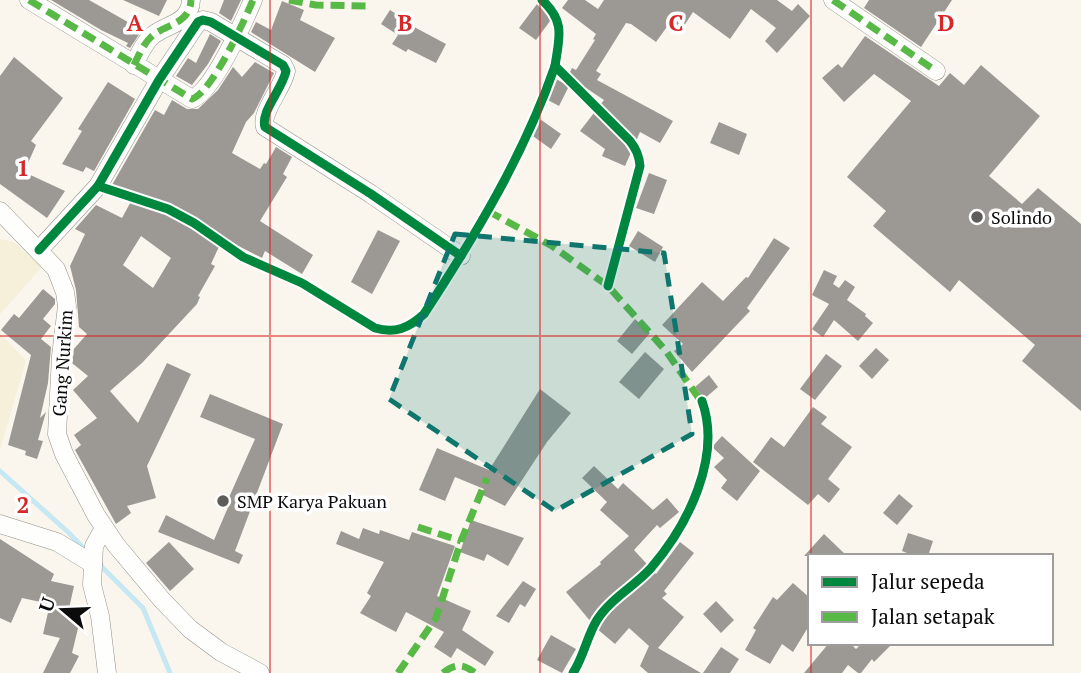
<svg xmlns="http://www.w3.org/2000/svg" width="1081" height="673" font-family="'PT Serif',serif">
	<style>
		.farmland { fill: #f6f0db }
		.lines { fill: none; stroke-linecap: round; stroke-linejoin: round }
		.stream { stroke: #c6e8f2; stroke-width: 5 }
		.building { fill: #9c9995; fill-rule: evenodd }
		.minor-casing { stroke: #93918d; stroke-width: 19 }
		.minor { stroke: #fefefc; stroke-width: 18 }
		.quiet { stroke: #58b947; stroke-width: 7; stroke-dasharray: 14 7; stroke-linecap: butt }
		.cycleway-casing { stroke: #fff; stroke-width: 13 }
		.cycleway { stroke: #00873e; stroke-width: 9 }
		.marked { fill: #0f766e; fill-opacity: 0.2; stroke: #0f766e; stroke-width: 5; stroke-dasharray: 14 9; stroke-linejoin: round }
		.grid { fill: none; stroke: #d62828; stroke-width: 2; stroke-opacity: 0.55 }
		.poi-dot { fill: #5f5d5a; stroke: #fff; stroke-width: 2.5 }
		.labels { text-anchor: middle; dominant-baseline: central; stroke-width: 7; stroke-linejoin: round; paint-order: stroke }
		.poi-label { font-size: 18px; fill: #0b0b0b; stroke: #fff; text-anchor: start }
		.street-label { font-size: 18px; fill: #0b0b0b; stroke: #fff }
		.grid-label { font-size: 23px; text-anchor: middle; font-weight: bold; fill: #d62828; stroke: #fff; stroke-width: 7; stroke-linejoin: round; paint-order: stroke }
	</style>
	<rect width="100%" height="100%" fill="#faf6ee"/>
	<g class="farmland">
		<polygon points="0,239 14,242 42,267 0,314"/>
		<polygon points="0,333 26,361 0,450"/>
	</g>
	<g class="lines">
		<g class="stream">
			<polyline points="0,471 69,533 87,552"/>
			<polyline points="99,564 143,608 170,673"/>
		</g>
	</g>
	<g class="building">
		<polygon points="51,0 89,0 142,30 130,48 126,46 128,43 101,30"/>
		<polygon points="123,0 167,0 159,16"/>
		<polygon points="224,0 241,0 231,21 219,13"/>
		<polygon points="568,0 585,0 598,9 604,0 777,0 792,11 798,4 810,16 777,53 765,41 776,28 751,9 730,39 693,12 680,32 669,24 656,42 631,24 626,23 596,71 601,74 597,80 673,121 660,143 640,132 625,166 602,156 605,149 580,131 604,100 568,76 572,68 576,70 595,40 593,39 596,34 562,8"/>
		<polygon points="869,0 952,0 921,47 864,8"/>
		<polygon points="282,1 304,10 300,20 335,38 315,72 251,32 256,22 271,30"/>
		<polygon points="537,4 553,17 536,40 519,28"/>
		<polygon points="390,10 404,19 403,21 446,44 436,63 408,49 406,52 392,44 398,35 381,24"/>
		<polygon points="210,34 221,41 208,64 192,85 176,76 188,58 196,63"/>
		<polygon points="865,36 939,86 950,73 964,85 981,65 1040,116 989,176 1022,204 1038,188 1081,224 1081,411 1022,361 1035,345 959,280 950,292 873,226 886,211 847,177 911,101 874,74 844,102 822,78 838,64 842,68"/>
		<polygon points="14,57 63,98 31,141 36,145 24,172 65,191 47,218 0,184 0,76"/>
		<path d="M255,62L274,73L254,113L246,122L232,153L260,169L264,163L266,164L276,147L292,157L283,174L287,177L260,221L313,255L302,274L265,251L262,258L223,238L211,264L215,266L198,296L200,297L197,304L142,363L110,391L138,423L167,363L191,374L147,466L156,498L127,506L131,513L116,524L75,450L81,445L74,435L97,418L73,390L88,376L72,363L73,350L87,334L79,327L76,290L70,266L85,234L75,229L96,205L122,218L135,194L112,185L155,110L164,115L172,100L187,109H198L218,90L233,67L242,77ZM141,236L171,258L153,288L123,265Z"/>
		<polygon points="556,79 569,86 559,106 546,99"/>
		<polygon points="108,82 135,99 94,171 86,167 83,172 62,164 82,131 78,129"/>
		<polygon points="540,119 561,134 551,149 530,134"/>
		<polygon points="719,122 747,134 739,155 710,143"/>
		<polygon points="649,173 667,180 654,214 636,208"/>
		<polygon points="378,230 400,241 372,294 351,282"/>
		<polygon points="638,231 663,247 655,262 629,246"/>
		<polygon points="774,238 790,248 747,308 750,311 692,372 674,351 683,344 662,325 702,282 723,301 746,277 748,278"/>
		<polygon points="824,270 837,276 833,284 839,288 845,280 855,287 847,300 866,314 865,316 873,323 858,341 834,320 823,337 812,329 829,304 812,295"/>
		<polygon points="43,289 55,299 55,304 43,319 51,326 41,339 51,347 48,383 40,418 46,412 38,440 43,441 37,459 25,455 26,451 8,445 31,355 1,330 14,314 19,318"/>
		<polygon points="635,319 650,333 632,354 617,341"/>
		<polygon points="876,348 889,360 872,379 859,366"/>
		<polygon points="645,352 664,369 639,399 619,382"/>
		<polygon points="826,354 842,366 815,400 800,389"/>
		<polygon points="709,375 718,387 704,399 695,387"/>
		<polygon points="540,389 571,413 547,442 505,506 481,494 484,489 455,477 445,501 419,490 437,448 489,470"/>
		<polygon points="210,394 283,424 235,551 243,555 239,564 158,532 166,515 214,540 229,505 226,504 255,439 200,417"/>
		<polygon points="813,407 827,417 821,424 852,447 828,479 840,489 829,503 818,494 808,505 753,462 771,437 784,447"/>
		<polygon points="722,436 760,471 737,501 721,488 727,480 714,467 724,458 712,447"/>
		<polygon points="594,466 618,489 623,483 653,510 667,498 679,512 660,528 657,525 634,550 656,574 680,542 694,553 664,591 667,594 662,598 684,617 658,648 701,673 648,673 640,666 649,646 629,628 615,644 596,628 566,592 601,564 600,562 629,536 600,510 607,502 582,478"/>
		<polygon points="899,494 913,506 897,525 883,513"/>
		<polygon points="471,520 524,538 508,566 487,554 484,561 460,552"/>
		<polygon points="363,528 379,534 380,530 409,540 412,532 455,546 437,596 471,611 462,630 494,652 485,666 457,648 451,658 434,647 444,632 406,612 396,632 360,613 371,596 367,593 384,562 336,544 341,531 359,539"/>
		<polygon points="908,533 933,541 928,556 914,556 902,551"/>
		<polygon points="824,534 847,556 804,556"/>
		<polygon points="0,539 54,574 51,581 74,586 68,613 81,616 72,653 79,656 70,673 43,673 60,638 43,634 50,604 22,598 11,623 0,618"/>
		<polygon points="169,542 194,569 170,591 146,563"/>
		<polygon points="523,581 536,589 525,607 520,604 509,623 496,616"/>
		<polygon points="793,583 810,598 810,624 793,652 782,644 770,664 745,650 756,630 753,628 773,597 777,600"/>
		<polygon points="716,601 734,620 721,633 703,614"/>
		<polygon points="551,635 576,649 562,673 537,660"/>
		<polygon points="829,643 850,643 856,649 859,646 857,643 893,643 874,662 872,659 861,673 858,673 848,665 842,673 804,673"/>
		<polygon points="721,647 739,659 730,673 703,673"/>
	</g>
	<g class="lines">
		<g class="minor-casing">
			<g id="minor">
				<path d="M29,0L192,99C213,91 244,21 253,0"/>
				<polyline points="833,0 936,71"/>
				<path d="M134,65C139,55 143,44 152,36C166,24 190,24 191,0"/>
				<polyline points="0,211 56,269 65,292 67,306 61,356 57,434 64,454 96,515 116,545 162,600 190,629 221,652 260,673"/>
				<path d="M39,250L98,186L159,80L198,22L203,20L211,22L283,65L286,71C283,88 260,112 265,127L371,194L461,256"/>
				<polyline points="0,524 57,542 93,564"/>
				<polyline points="104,528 94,546 92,585 100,616 107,673"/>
			</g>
		</g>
		<use href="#minor" class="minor"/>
		<g class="quiet">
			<path d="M29,0L192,99C213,91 244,21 253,0"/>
			<polyline points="289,0 316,5 371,6"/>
			<polyline points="833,0 936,71"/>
			<path d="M134,65C139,55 143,44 152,36C166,24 190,24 191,0"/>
			<polyline points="488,211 552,246 608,286 666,351 705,407"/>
			<polyline points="418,527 461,541"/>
			<polyline points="398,673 436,618 461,541 487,478"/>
			<path d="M443,673C455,663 464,664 475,673"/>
		</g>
		<g class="cycleway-casing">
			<g id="cycleway">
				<path d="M542,0C566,22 559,38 555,66L630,141C636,149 639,155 640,166L608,286"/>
				<path d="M98,186L168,209L194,223L243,257L302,283L375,328C395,334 409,328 424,314C475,236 524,155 555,66"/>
				<path d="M39,250L98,186L159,80L198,22L203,20L211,22L283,65L286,71C283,88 260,112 265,127L371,194L461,256"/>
				<path d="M573,673C584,656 587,636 597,620C610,599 635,586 651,568C688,525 722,457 702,401"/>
			</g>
		</g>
		<use href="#cycleway" class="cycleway"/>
	</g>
	<path class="marked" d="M455,234L664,253L692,434L555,511L389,399Z"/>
	<path class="grid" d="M270,0V673M540,0V673M811,0V556M0,336H1081M811,643V673"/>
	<g class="poi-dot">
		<circle cx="977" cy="217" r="7"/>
		<circle cx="223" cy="501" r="7"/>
	</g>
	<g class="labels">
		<g class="poi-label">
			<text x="991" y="217">Solindo</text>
			<text x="237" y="501">SMP Karya Pakuan</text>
		</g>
		<g class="street-label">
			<text transform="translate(62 363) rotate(-86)">Gang Nurkim</text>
		</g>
	</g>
	<g class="grid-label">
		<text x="135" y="31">A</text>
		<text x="405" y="31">B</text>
		<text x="676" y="31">C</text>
		<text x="946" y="31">D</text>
		<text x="23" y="176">1</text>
		<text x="23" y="513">2</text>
	</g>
	<rect x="808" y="554" width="245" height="91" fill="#ffffff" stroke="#9d9d9d" stroke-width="2"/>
	<rect x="822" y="577" width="35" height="10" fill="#00873e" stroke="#9d9d9d" stroke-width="2"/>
	<text x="871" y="589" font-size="21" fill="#0b0b0b">Jalur sepeda</text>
	<rect x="822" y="612" width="35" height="10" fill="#58b947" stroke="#9d9d9d" stroke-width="2"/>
	<text x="871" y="624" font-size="21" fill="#0b0b0b">Jalan setapak</text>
	<g transform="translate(63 610) rotate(289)" stroke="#ffffff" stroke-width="5" paint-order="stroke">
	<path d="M0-5L12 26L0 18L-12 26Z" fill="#0b0b0b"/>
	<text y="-10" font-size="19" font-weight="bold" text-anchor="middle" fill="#0b0b0b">U</text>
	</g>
</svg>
